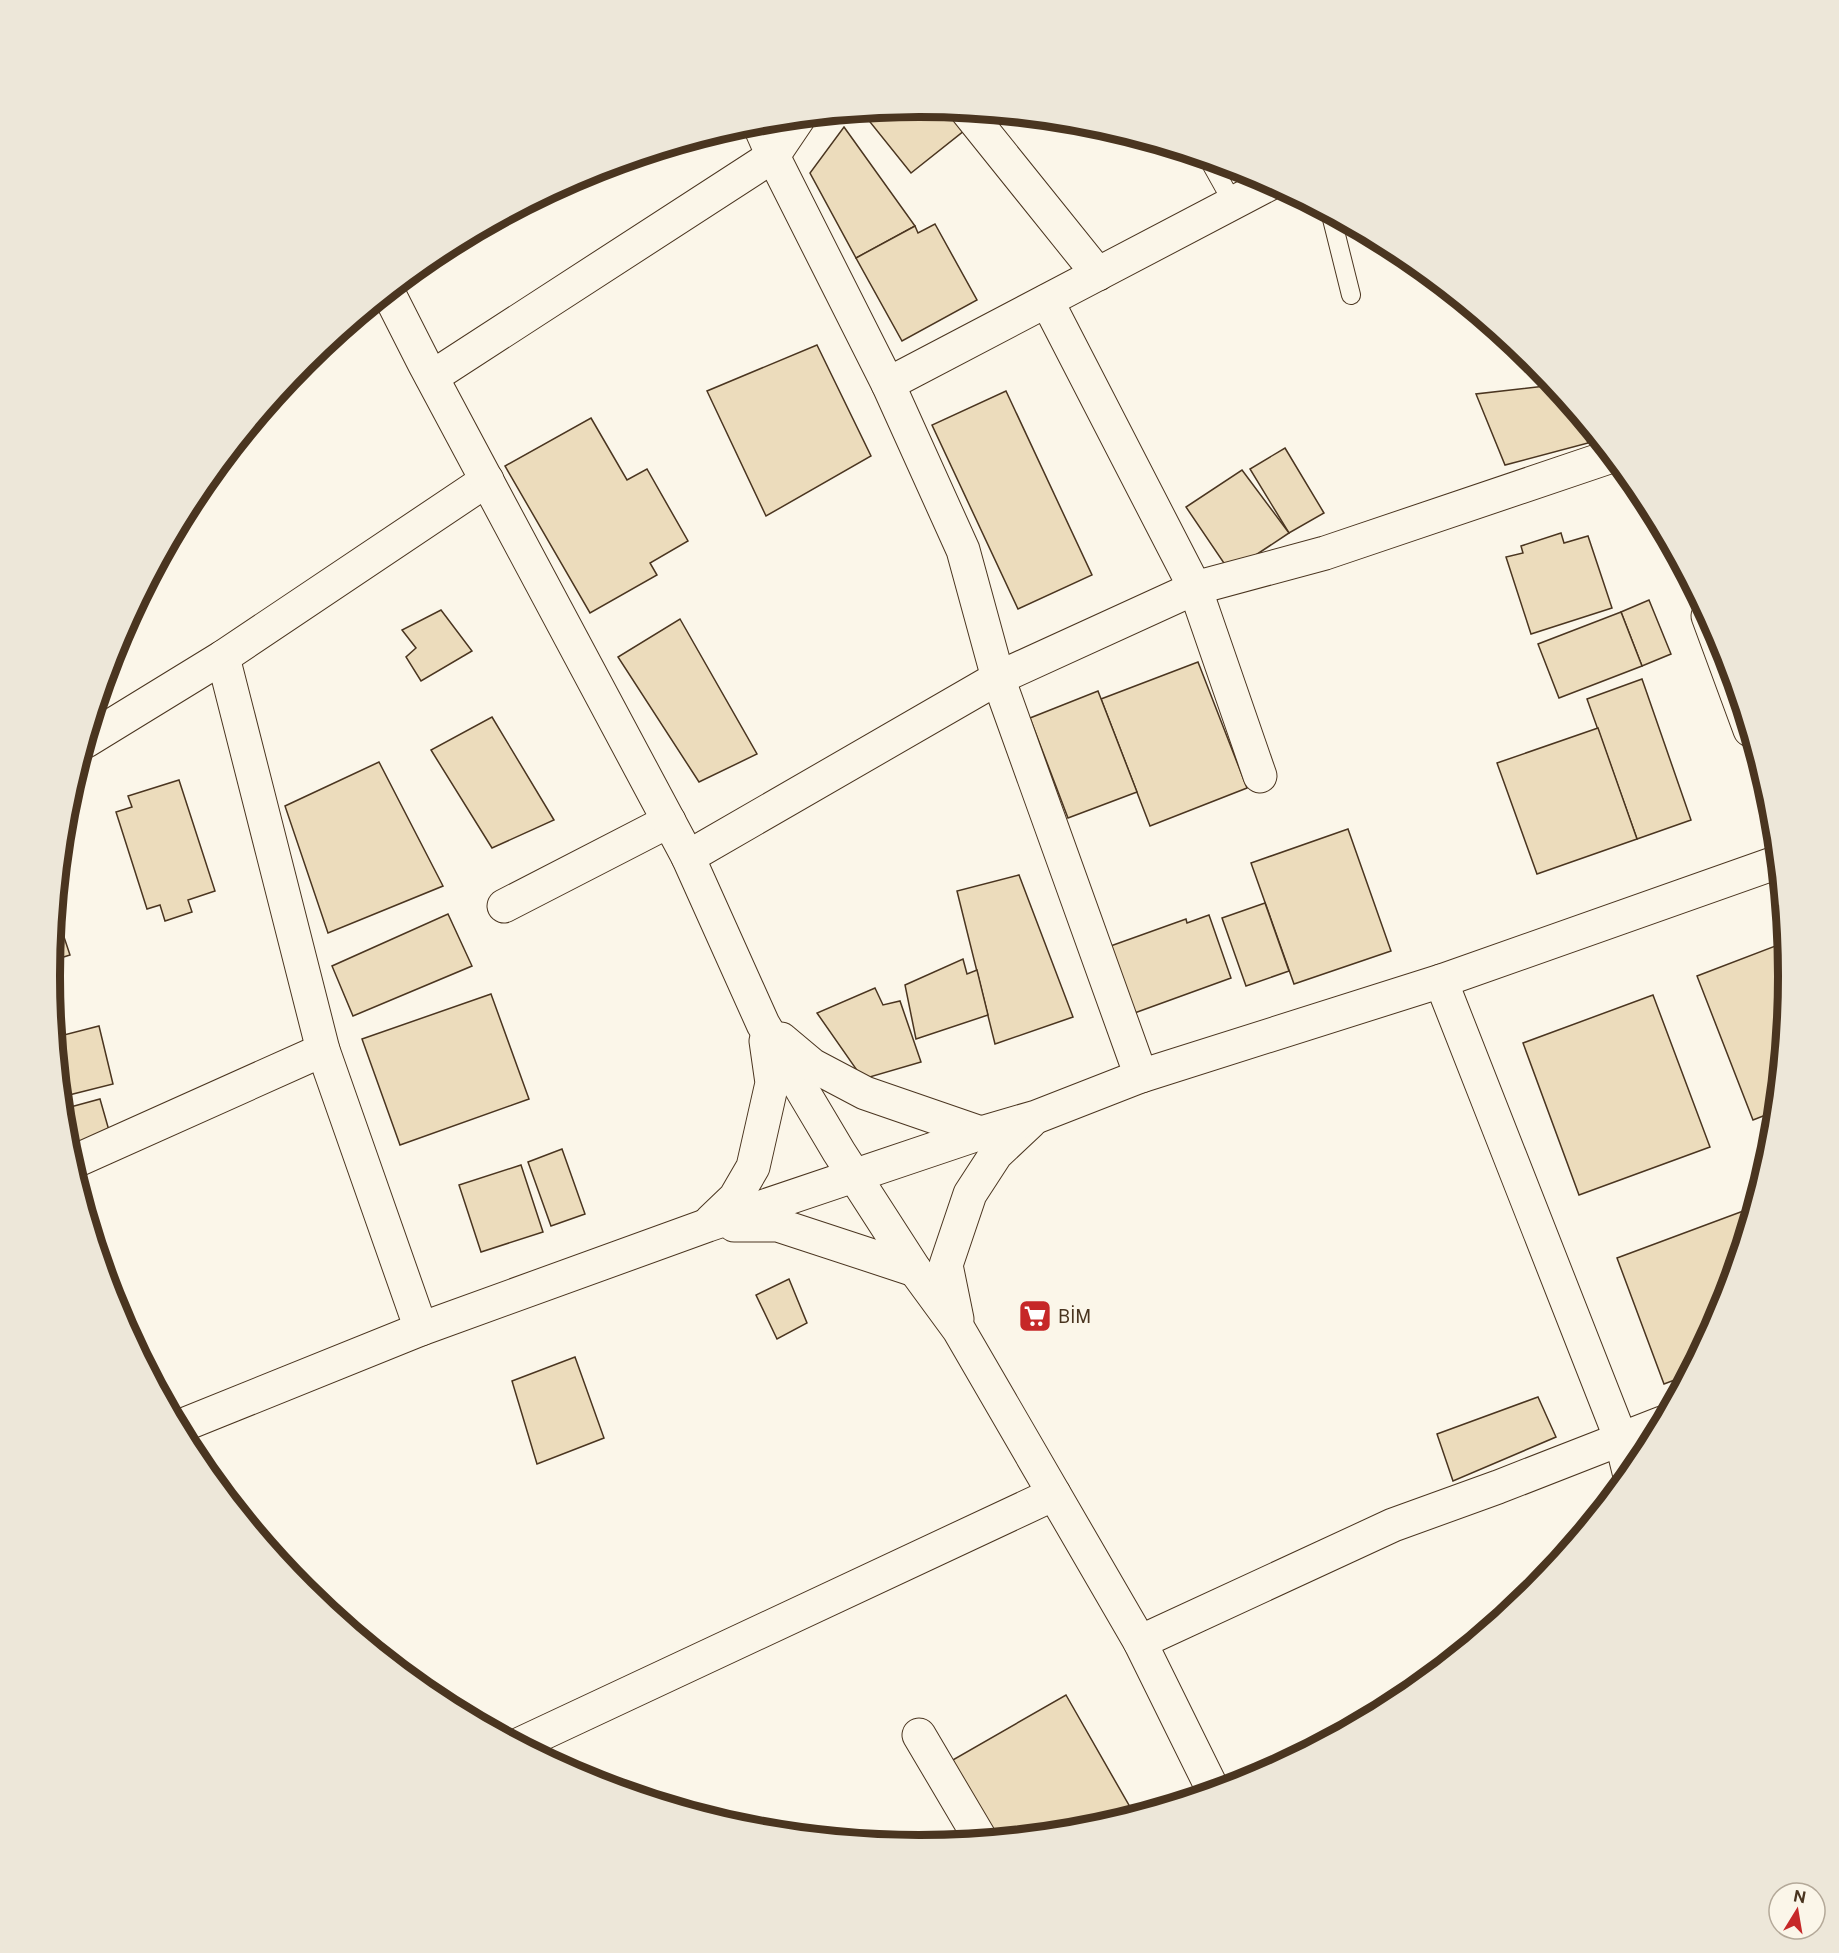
<svg xmlns="http://www.w3.org/2000/svg" width="1839" height="1953" font-family="'Public Sans',sans-serif">
	<style>
		.building { fill: #ecdcbc; stroke: #4a3520; stroke-width: 1.5 }
		.lines { fill: none; stroke-linecap: round; stroke-linejoin: round }
		.lane-casing { stroke: #4a3520; stroke-width: 20 }
		.street-casing { stroke: #4a3520; stroke-width: 35 }
		.secondary-casing { stroke: #4a3520; stroke-width: 35 }
		.lane { stroke: #fbf6e9; stroke-width: 18 }
		.street { stroke: #fbf6e9; stroke-width: 33 }
		.secondary { stroke: #fbf6e9; stroke-width: 33 }
		.labels { text-anchor: middle; dominant-baseline: central; stroke-width: 4.5; stroke-linejoin: round; paint-order: stroke }
		.poi-label { font-size: 18px; fill: #4a3520; stroke: #fbf6e9; text-anchor: start }
		.rim { fill: none; stroke: #4a3520; stroke-width: 8 }
	</style>
	<rect width="100%" height="100%" fill="#fbf6e9"/>
	<g class="building">
		<polygon points="920,107 949,109 965,130 911,173 862,112"/>
		<polygon points="844,127 915,226 856,258 810,173"/>
		<polygon points="935,224 977,300 902,341 856,258 915,226 918,233"/>
		<polygon points="817,345 871,456 766,516 707,391"/>
		<polygon points="1554,385 1581,418 1588,443 1505,465 1476,394"/>
		<polygon points="1006,391 1092,575 1018,609 932,425"/>
		<polygon points="591,418 627,480 647,469 688,541 650,563 657,575 590,613 505,466"/>
		<polygon points="1285,448 1324,513 1289,533 1250,469"/>
		<polygon points="1242,470 1289,533 1230,572 1186,507"/>
		<polygon points="1561,533 1564,543 1588,536 1612,608 1531,634 1506,557 1523,553 1521,546"/>
		<polygon points="1649,600 1671,654 1642,666 1621,612"/>
		<polygon points="441,610 472,651 421,681 406,657 416,648 402,630"/>
		<polygon points="1621,612 1642,666 1559,698 1538,644"/>
		<polygon points="680,619 757,754 699,782 618,657"/>
		<polygon points="1198,662 1247,788 1150,826 1101,699"/>
		<polygon points="1642,679 1691,820 1637,839 1587,699"/>
		<polygon points="1098,691 1137,792 1068,818 1030,718"/>
		<polygon points="492,717 554,820 492,848 431,750"/>
		<polygon points="1598,728 1637,839 1537,874 1497,763"/>
		<polygon points="379,762 443,886 328,933 285,806"/>
		<polygon points="179,780 215,891 188,900 192,912 165,921 160,905 147,909 116,812 132,807 128,796"/>
		<polygon points="1348,829 1391,951 1294,984 1251,863"/>
		<polygon points="1019,875 1073,1017 995,1044 957,891"/>
		<polygon points="1265,903 1289,971 1246,986 1222,918"/>
		<polygon points="56,913 70,955 51,961"/>
		<polygon points="448,914 472,966 353,1016 332,966"/>
		<polygon points="1209,915 1231,978 1129,1015 1105,948 1186,919 1187,923"/>
		<polygon points="1786,942 1789,977 1776,1111 1753,1120 1697,976"/>
		<polygon points="963,959 967,974 977,970 988,1015 916,1039 905,985"/>
		<polygon points="875,988 883,1005 900,1001 921,1062 863,1079 817,1013"/>
		<polygon points="491,994 529,1099 400,1145 362,1039"/>
		<polygon points="1653,995 1710,1147 1579,1195 1523,1043"/>
		<polygon points="99,1026 113,1084 61,1097 56,1037"/>
		<polygon points="100,1099 112,1141 74,1151 63,1109"/>
		<polygon points="562,1149 585,1214 551,1226 528,1162"/>
		<polygon points="521,1165 543,1232 481,1252 459,1185"/>
		<polygon points="1754,1207 1723,1310 1688,1375 1664,1384 1617,1258"/>
		<polygon points="789,1279 807,1323 777,1339 756,1295"/>
		<polygon points="575,1357 604,1438 537,1464 512,1381"/>
		<polygon points="1538,1397 1556,1437 1453,1481 1437,1434"/>
		<polygon points="1066,1695 1130,1807 1089,1830 996,1839 951,1761"/>
	</g>
	<g class="lines">
		<g class="lane-casing">
			<g id="lane">
				<polyline points="1209,160 1233,203"/>
				<polyline points="1331,215 1351,295"/>
			</g>
		</g>
		<g class="street-casing">
			<g id="street">
				<polyline points="967,111 1098,274"/>
				<polyline points="758,122 773,156 888,384 963,550 998,678 1141,1076"/>
				<polyline points="1047,301 1195,588 1260,776"/>
				<polyline points="432,377 773,156 798,119"/>
				<polyline points="888,384 1271,183"/>
				<polyline points="1708,616 1750,730"/>
				<polyline points="223,657 323,1050 421,1329"/>
				<polyline points="86,741 223,657 487,480"/>
				<polyline points="504,906 669,821"/>
				<polyline points="1441,981 1621,1439 1630,1476"/>
				<polyline points="71,1163 323,1050"/>
				<polyline points="1140,1642 1393,1525 1498,1487 1662,1423"/>
				<polyline points="919,1735 981,1840"/>
				<polyline points="520,1744 1054,1494"/>
			</g>
		</g>
		<g class="secondary-casing">
			<g id="secondary">
				<polyline points="388,292 424,363 688,857 763,1024 839,1152 915,1270 959,1330 1140,1642 1214,1792"/>
				<polyline points="688,857 998,678 1195,588 1325,553 1612,456"/>
				<polyline points="781,1039 812,1065 865,1093 981,1133"/>
				<polyline points="711,1221 735,1198 753,1167 772,1083 766,1041"/>
				<polyline points="734,1225 778,1225 915,1270"/>
				<polyline points="957,1319 946,1265 970,1194 996,1154 1030,1122"/>
				<polyline points="178,1427 421,1329 708,1225 981,1133 1036,1117 1141,1076 1441,981 1778,862"/>
			</g>
		</g>
		<use href="#lane" class="lane"/>
		<use href="#street" class="street"/>
		<use href="#secondary" class="secondary"/>
	</g>
	<defs>
		<g id="supermarket-square" transform="scale(1.725)"><rect x="-9" y="-9" width="18" height="18" rx="4" fill="#c62828" stroke="#fbf6e9"/><path d="M-6-5.5h2.5l.6 2H6L4.5 2H-2.5L-4.4-4H-6ZM-1.5 3.2a1.3 1.3 0 1 0 .1 0ZM3 3.2a1.3 1.3 0 1 0 .1 0Z" fill="#fff"/></g>
	</defs>
	<g fill-rule="evenodd">
		<use href="#supermarket-square" x="1035" y="1316"/>
	</g>
	<g class="labels">
		<g class="poi-label">
			<text x="1058" y="1316">BİM</text>
		</g>
	</g>
	<path d="M0 0H1839V1953H0ZM60 976a859 859 0 1 1 1718 0a859 859 0 1 1-1718 0Z" fill="#ede7d9" fill-rule="evenodd"/>
	<path class="rim" d="M60 976a859 859 0 1 1 1718 0a859 859 0 1 1-1718 0Z"/>
	<g transform="translate(1797 1911) rotate(11)"><circle r="28" fill="#fbf6e9" stroke="#b4a999" stroke-width="1.5"/>
	<path d="M0-4.5L10 22L0 15L-10 22Z" fill="#c62828"/>
	<text y="-9" font-size="16" font-weight="bold" text-anchor="middle" fill="#4a3520">N</text>
	</g>
</svg>
